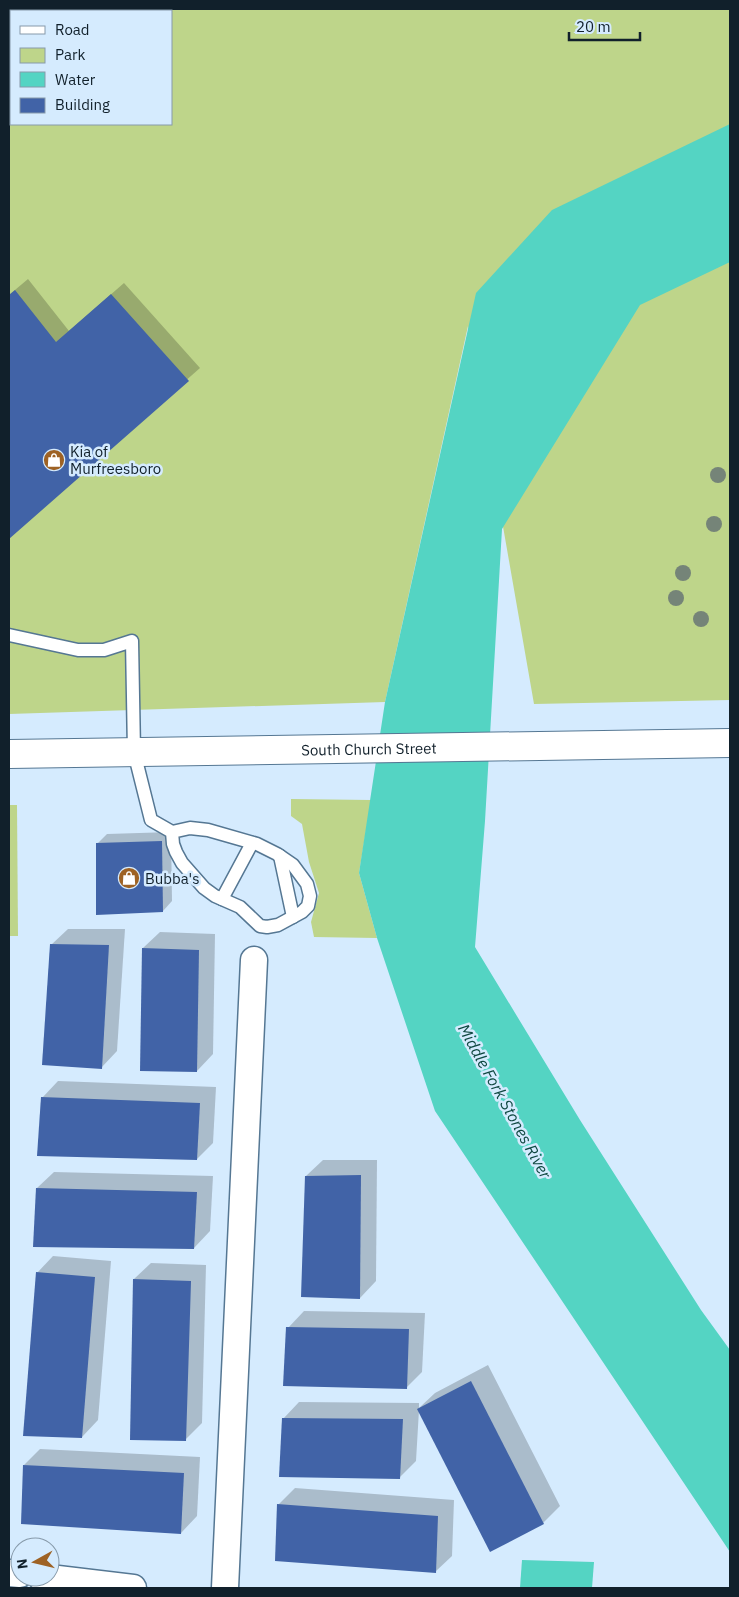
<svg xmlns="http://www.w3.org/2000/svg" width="739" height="1597" font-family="'IBM Plex Sans',sans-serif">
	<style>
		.green { fill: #bed58a; fill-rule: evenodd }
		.water { fill: #54d4c3 }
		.shadow { fill: #0003 }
		.building { fill: #4163a7 }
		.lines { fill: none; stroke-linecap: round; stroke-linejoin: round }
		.lane-casing { stroke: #557793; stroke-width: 15 }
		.street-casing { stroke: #557793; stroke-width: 29 }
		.highway-casing { stroke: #557793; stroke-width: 30 }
		.lane { stroke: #fff; stroke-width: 12 }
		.street { stroke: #fff; stroke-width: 26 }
		.highway { stroke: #fff; stroke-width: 28 }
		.tree { fill: #758478 }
		.labels { text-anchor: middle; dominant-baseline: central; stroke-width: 5; stroke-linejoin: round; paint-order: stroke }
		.poi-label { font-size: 15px; fill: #11202b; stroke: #d5ebfe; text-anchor: start }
		.street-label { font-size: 15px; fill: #11202b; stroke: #d5ebfe }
		.water-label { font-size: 16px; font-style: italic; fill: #0f4841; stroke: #d5ebfe }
	</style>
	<rect width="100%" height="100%" fill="#d5ebfe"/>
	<g class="green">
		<path d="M9,9H730V700L534,704L468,326L385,702L9,714ZM11,11H171V124H11Z"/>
		<polygon points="291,799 371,800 359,873 377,938 314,937 311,922 319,893 309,862 302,824 291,816"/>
		<polygon points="9,805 17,805 18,936 9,936"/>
	</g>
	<g class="water">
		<polygon points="730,124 730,262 640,305 502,529 485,821 475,947 580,1120 701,1310 730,1350 730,1552 435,1111 377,938 359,873 385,702 476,293 552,210"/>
		<polygon points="522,1560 594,1562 592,1588 520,1588"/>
	</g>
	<g class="shadow">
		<polygon points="9,9 12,11 11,96 9,98"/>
		<polygon points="28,279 69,331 124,283 200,368 9,537 9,295"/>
		<polygon points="171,832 172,901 163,911 98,843 107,834"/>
		<polygon points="68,929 125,929 117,1051 101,1068 51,945"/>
		<polygon points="160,932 215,934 213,1054 197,1071 143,948"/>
		<polygon points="58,1081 216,1087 213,1143 197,1159 42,1098"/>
		<polygon points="323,1160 377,1160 376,1281 360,1298 306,1176"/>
		<polygon points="54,1172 213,1176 210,1231 194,1248 37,1188"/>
		<polygon points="53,1256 111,1261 98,1420 82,1437 37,1273"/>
		<polygon points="151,1263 206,1265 202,1423 185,1440 134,1279"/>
		<polygon points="304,1311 425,1313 422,1372 406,1388 288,1328"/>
		<polygon points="488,1365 560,1506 543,1523 491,1550 419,1410 416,1461 400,1477 283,1419 299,1402 419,1403 419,1408 435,1393"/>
		<polygon points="40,1449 200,1457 197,1516 181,1533 24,1465"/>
		<polygon points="295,1488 454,1500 452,1556 435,1572 278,1505"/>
	</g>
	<g class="building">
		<polygon points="9,34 11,37 11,98 9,100"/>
		<polygon points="15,290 56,342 111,294 189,381 9,539 9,295"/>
		<polygon points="162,841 163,912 96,915 96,843"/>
		<polygon points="50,944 109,945 102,1069 42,1065"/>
		<polygon points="142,948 199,950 197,1072 140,1071"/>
		<polygon points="41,1097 200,1103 197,1160 37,1156"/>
		<polygon points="361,1175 360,1299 301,1297 305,1176"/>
		<polygon points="36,1188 197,1192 194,1249 33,1247"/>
		<polygon points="36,1272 95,1277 82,1438 23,1436"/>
		<polygon points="133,1279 191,1281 186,1441 130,1440"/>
		<polygon points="286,1327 409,1329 407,1389 283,1386"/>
		<polygon points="471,1381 544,1524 490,1552 417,1409"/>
		<polygon points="282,1418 403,1419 400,1479 279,1477"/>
		<polygon points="23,1465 184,1473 181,1534 21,1524"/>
		<polygon points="277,1504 438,1516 436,1573 275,1561"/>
	</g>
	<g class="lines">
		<g class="lane-casing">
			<g id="lane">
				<polyline points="9,635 78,650 104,650 132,641 134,752 151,820 172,832 190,828 208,830 257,844 277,854 293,865 307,884 310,896 308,906 302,912 278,925 267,927 260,926 240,907 215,896 204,888 182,863 176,852 173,844 172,832"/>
				<polyline points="280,856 293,917"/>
				<polyline points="222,899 252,843"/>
			</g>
		</g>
		<g class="street-casing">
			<g id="street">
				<polyline points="9,1573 20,1574"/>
				<polyline points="41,1577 133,1588"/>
				<polyline points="225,1588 254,960"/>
			</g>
		</g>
		<g class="highway-casing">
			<g id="highway">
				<path id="s1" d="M9,754L730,743"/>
			</g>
		</g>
		<use href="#lane" class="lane"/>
		<use href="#street" class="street"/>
		<use href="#highway" class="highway"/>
	</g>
	<g class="tree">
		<circle cx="718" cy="475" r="8"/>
		<circle cx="714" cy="524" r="8"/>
		<circle cx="683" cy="573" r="8"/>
		<circle cx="676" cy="598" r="8"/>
		<circle cx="701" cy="619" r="8"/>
	</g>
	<defs>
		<g id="shop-disc" transform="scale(1.125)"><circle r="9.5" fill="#9e6224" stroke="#d5ebfe"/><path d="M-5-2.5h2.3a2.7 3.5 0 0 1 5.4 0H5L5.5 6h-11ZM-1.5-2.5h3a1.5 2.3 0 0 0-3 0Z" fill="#fff"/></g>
	</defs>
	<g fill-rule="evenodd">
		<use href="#shop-disc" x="54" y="460"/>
		<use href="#shop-disc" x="129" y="878"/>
	</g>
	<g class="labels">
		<g class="poi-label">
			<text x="70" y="451">Kia of<tspan x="70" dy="17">Murfreesboro</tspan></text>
			<text x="145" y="878">Bubba's</text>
		</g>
		<g class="street-label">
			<text stroke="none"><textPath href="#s1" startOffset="360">South Church Street</textPath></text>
		</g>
		<g class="water-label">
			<text transform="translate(505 1101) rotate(61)">Middle Fork Stones River</text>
		</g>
	</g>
	<rect width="739" height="1597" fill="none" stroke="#11202b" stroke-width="20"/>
	<rect x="10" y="10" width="162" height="115" fill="#d5ebfe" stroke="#879aaa"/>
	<rect x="20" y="26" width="25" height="8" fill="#ffffff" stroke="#879aaa"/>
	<text x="55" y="35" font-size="15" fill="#11202b">Road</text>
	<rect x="20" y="48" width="25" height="15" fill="#bed58a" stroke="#879aaa"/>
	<text x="55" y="60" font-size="15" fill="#11202b">Park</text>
	<rect x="20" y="72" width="25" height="15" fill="#54d4c3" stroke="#879aaa"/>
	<text x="55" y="85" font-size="15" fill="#11202b">Water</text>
	<rect x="20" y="98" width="25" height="15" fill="#4163a7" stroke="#879aaa"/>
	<text x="55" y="110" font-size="15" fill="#11202b">Building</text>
	<g transform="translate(35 1562) rotate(262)"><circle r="24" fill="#d5ebfe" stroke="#879aaa"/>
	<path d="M0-4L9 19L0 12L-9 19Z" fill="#9e6224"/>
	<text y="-8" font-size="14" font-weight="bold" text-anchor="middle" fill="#11202b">N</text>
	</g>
	<path d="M569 32v8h71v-8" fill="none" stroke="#11202b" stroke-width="2.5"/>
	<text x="576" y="32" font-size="15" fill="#11202b" stroke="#d5ebfe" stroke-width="4" paint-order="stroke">20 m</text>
</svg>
